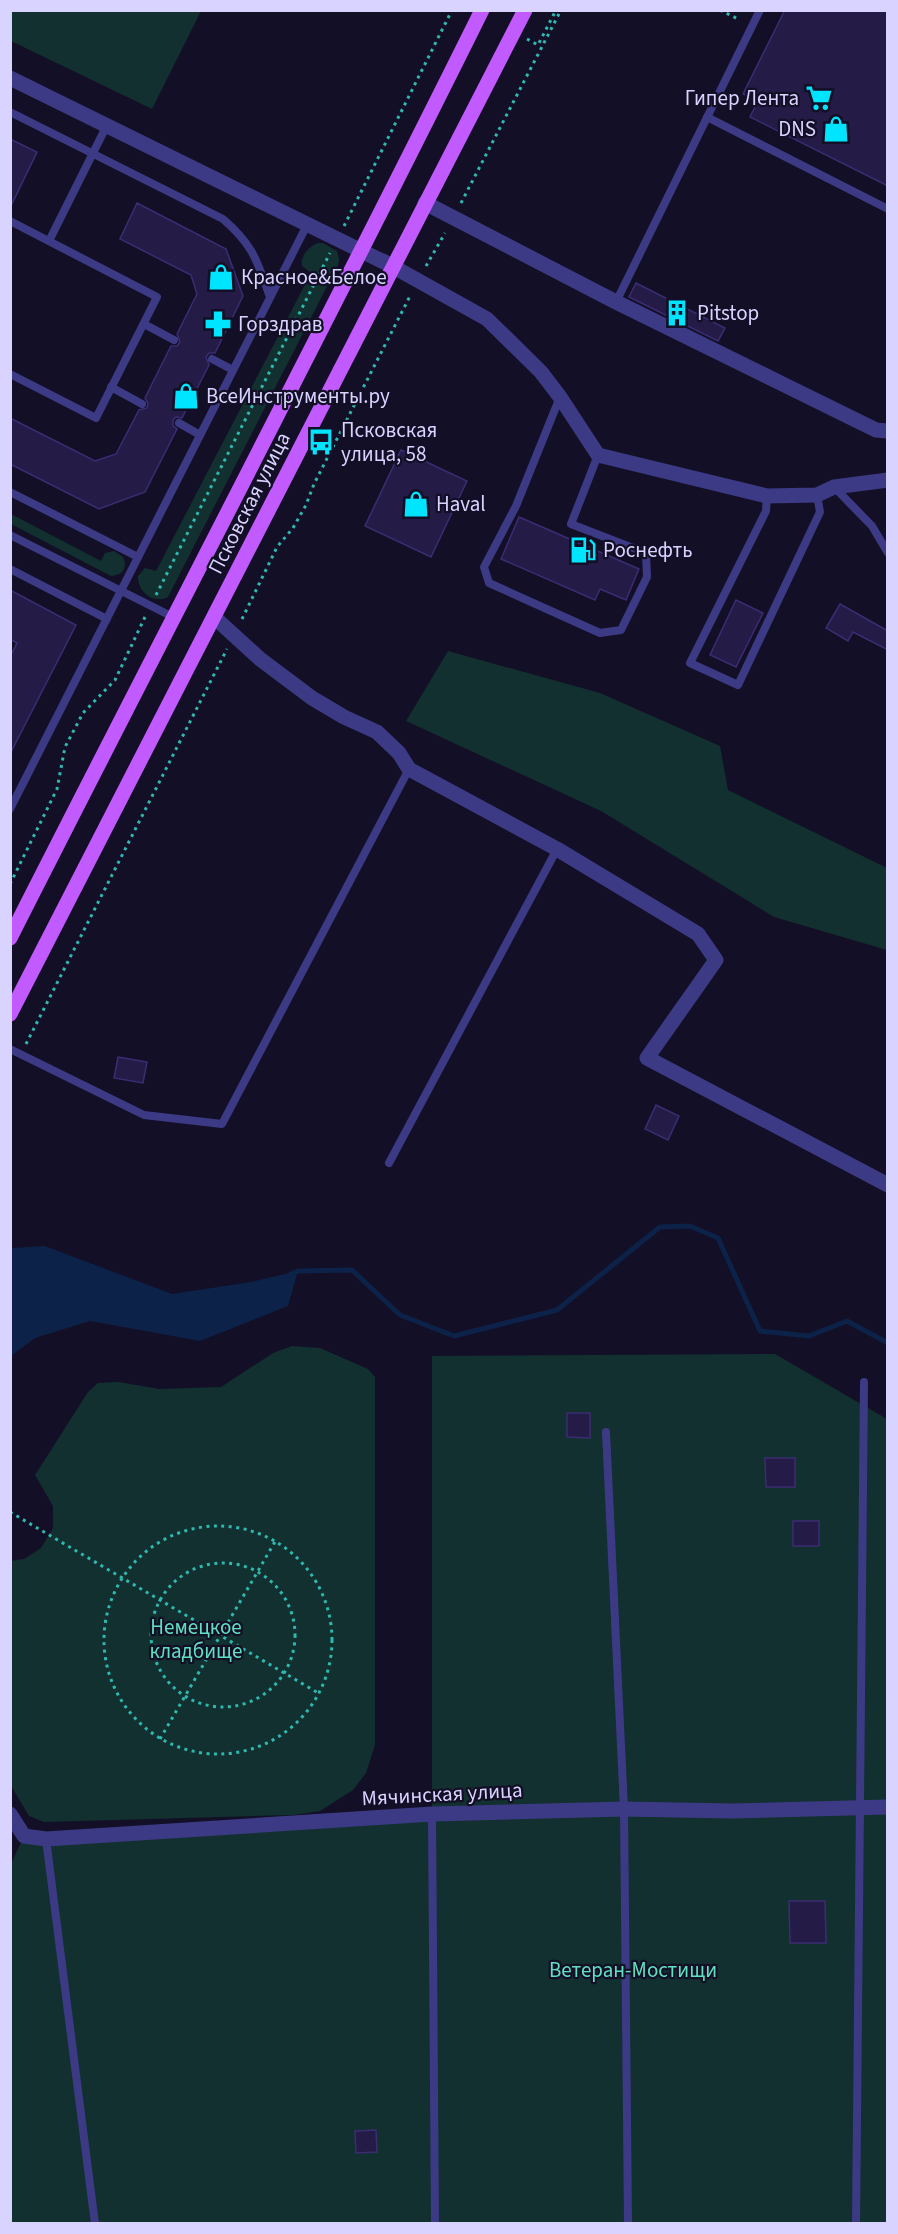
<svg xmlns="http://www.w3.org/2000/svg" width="898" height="2234" font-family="'Source Sans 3',sans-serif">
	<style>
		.green { fill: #12302f }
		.water { fill: #0c2248 }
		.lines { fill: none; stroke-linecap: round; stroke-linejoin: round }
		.stream { stroke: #0c2248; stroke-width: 5 }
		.building { fill: #241b47; stroke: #3b2d73; stroke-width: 1.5 }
		.path { stroke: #2fb8b0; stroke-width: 3; stroke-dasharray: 3 4.5; stroke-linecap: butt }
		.service { stroke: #3d3a85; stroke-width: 8 }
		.minor { stroke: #3d3a85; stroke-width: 15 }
		.tertiary { stroke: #3d3a85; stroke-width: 15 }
		.primary { stroke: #c25bff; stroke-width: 15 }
		.labels { text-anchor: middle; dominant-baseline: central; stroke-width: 4.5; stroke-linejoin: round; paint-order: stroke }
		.poi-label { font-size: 21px; fill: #d9d4ff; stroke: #130f26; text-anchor: start }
		.street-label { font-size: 21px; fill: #d9d4ff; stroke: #130f26 }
		.park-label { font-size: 21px; fill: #5fe0c0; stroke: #130f26 }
	</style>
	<rect width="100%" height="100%" fill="#130f26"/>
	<g class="green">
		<polygon points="10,11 11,10 201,11 152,109 11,41"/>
		<path d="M318,243H323L337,251L339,259L338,265L168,597C153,605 137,591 138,576L145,568L156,571L311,273L302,266C300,256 309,246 318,243Z"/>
		<path d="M11,514L101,561L105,553L114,551L123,557C128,568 123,575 111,576L11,524Z"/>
		<polygon points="448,651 600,693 720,746 728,790 887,868 887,950 774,917 601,811 406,721"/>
		<polygon points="292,1346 320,1348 368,1369 375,1377 375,1745 366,1773 353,1790 320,1811 294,1815 44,1822 29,1816 11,1786 10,1561 24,1559 41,1548 53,1528 53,1506 35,1475 88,1392 98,1383 119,1382 159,1389 221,1387 273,1353"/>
		<polygon points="775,1354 887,1419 887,2223 11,2224 10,1866 24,1836 432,1813 432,1356"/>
	</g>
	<polygon class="water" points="45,1246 172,1294 251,1282 298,1271 288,1306 200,1341 90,1321 35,1338 11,1356 11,1248"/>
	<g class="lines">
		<polyline class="stream" points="291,1274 298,1271 352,1270 400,1315 454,1336 557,1310 660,1227 690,1226 718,1238 760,1331 809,1336 847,1321 888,1343"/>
	</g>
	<g class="building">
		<polygon points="785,10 888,10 888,186 750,117 758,101 743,94"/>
		<polygon points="10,139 37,152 10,208"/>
		<polygon points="137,203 226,249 243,296 215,353 209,353 206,357 209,365 182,418 176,417 173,420 173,426 177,429 145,492 99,509 10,464 10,418 95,461 116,454 139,410 147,408 148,403 145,398 171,346 177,346 180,342 177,334 197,294 191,275 120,239"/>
		<polygon points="636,283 725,328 718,341 629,297"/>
		<polygon points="401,450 467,481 431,557 365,526"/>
		<polygon points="519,517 639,569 626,600 600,589 595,600 501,559"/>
		<polygon points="10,590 76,625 10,754 10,657 17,643 10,639"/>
		<polygon points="736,600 763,613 736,667 710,655"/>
		<polygon points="840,604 888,631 888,650 853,632 848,641 826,628"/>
		<polygon points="118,1057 147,1062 143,1083 114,1078"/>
		<polygon points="656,1105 679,1116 668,1140 645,1129"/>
		<polygon points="567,1413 590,1413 590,1438 567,1437"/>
		<polygon points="765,1458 795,1458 795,1487 766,1487"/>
		<rect x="793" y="1521" width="26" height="25"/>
		<polygon points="789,1901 825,1901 826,1943 790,1943"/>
		<polygon points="376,2130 377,2152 356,2153 355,2131"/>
	</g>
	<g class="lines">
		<g class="path">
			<polyline points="720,10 740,20"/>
			<polyline points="527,39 538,45 556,10"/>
			<polyline points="461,203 561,10"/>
			<polyline points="344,226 452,10"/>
			<polyline points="426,266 445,233"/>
			<polyline points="156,595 330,253"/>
			<polyline points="242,619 277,547 293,528 306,505 314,484 410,296"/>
			<polyline points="10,884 57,789 65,747 83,713 115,680 145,617"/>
			<polyline points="26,1044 227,649"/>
			<polyline points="10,1512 320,1694"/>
			<circle cx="218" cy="1640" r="114"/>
			<circle cx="223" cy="1635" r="72"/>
			<polyline points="160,1739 276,1540"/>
		</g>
		<g class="service">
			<path d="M10,112L223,219C254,246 257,261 270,297"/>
			<polyline points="707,117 888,209"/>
			<polyline points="10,221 157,297 96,418 10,374"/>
			<polyline points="49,241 107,125"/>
			<polyline points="616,302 760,10"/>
			<polyline points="144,324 174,340"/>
			<polyline points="212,359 233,370"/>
			<polyline points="111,387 142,404"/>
			<polyline points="560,397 516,506 484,567 489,583 600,633 621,630 647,577 646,553 571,524 598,455"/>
			<polyline points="179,423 200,435"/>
			<polyline points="834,487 872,526 888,553"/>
			<polyline points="10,492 138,557"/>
			<polyline points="767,496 766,511 690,663 738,685 820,512 817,495"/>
			<polyline points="10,535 173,617"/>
			<polyline points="10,569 107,619"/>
			<polyline points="10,809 307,225"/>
			<polyline points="10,1049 144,1115 222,1124 409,769"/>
			<polyline points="389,1163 557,849"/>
			<polyline points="606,1432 624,1809 628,2224"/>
			<polyline points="432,1814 435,2224"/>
			<polyline points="46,1839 95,2224"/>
			<polyline points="856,2224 864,1382"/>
		</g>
		<g class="minor">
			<polyline points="425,203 616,302 876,430 888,431"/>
			<polyline points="383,261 487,319 541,372 560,397 598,455 767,496 817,495 834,487 888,480"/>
			<polyline points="214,617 260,659 312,698 344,717 377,732 399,753 409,769 557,849 698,934 716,960 647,1058 888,1185"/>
			<polyline points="10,1814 24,1836 46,1839 432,1814 624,1809 732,1811 888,1807"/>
		</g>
		<polyline class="tertiary" points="10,78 392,266"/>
		<g class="primary">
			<path d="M10,938C167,628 328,321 482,10"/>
			<polyline points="10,1014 525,10"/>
		</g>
	</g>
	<defs>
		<g id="supermarket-bare" transform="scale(2.07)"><path d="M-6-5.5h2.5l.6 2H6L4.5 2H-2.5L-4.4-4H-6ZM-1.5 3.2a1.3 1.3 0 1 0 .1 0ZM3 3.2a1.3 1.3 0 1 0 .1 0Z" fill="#00e5ff" stroke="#130f26" stroke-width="2.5" paint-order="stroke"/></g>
		<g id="shop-bare" transform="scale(2.07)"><path d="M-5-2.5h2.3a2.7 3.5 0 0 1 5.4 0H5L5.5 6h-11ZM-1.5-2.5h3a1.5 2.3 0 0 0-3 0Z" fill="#00e5ff" stroke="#130f26" stroke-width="2.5" paint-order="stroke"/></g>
		<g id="building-bare" transform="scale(2.07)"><path d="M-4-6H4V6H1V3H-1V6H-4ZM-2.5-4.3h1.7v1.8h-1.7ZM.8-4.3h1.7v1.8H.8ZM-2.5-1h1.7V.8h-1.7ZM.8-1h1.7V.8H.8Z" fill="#00e5ff" stroke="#130f26" stroke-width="2.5" paint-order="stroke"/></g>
		<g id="pharmacy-bare" transform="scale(2.07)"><path d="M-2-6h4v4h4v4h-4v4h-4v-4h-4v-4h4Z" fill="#00e5ff" stroke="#130f26" stroke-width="2.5" paint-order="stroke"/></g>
		<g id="bus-bare" transform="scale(2.07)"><path d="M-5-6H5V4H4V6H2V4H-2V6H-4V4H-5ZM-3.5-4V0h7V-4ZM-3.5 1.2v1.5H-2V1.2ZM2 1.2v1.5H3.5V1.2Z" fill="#00e5ff" stroke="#130f26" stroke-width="2.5" paint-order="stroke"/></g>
		<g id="fuel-bare" transform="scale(2.07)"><path d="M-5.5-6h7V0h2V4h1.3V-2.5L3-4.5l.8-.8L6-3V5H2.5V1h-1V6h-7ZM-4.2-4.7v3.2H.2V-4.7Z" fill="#00e5ff" stroke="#130f26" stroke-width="2.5" paint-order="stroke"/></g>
	</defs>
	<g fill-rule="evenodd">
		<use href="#supermarket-bare" x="819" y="98"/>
		<use href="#shop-bare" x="836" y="129"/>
		<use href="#shop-bare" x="221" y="277"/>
		<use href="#building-bare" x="677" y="313"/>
		<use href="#pharmacy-bare" x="218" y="324"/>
		<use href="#shop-bare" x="186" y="396"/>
		<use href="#bus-bare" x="321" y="442"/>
		<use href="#shop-bare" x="416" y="504"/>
		<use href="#fuel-bare" x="583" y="550"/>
	</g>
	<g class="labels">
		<g class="poi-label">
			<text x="799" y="98" text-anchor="end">Гипер Лента</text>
			<text x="816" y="129" text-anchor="end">DNS</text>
			<text x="241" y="277">Красное&amp;Белое</text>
			<text x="697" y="313">Pitstop</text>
			<text x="238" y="324">Горздрав</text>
			<text x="206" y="396">ВсеИнструменты.ру</text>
			<text x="341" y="430">Псковская<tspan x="341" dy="24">улица, 58</tspan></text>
			<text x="436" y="504">Haval</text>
			<text x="603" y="550">Роснефть</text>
		</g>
		<g class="street-label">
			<text transform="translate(249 503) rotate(-63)">Псковская улица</text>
			<text transform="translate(442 1794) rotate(-3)">Мячинская улица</text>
		</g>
		<g class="park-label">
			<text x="196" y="1627">Немецкое<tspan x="196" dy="24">кладбище</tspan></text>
			<text x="633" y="1970">Ветеран-Мостищи</text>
		</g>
	</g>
	<rect width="898" height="2234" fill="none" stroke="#d9d4ff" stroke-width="24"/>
</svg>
